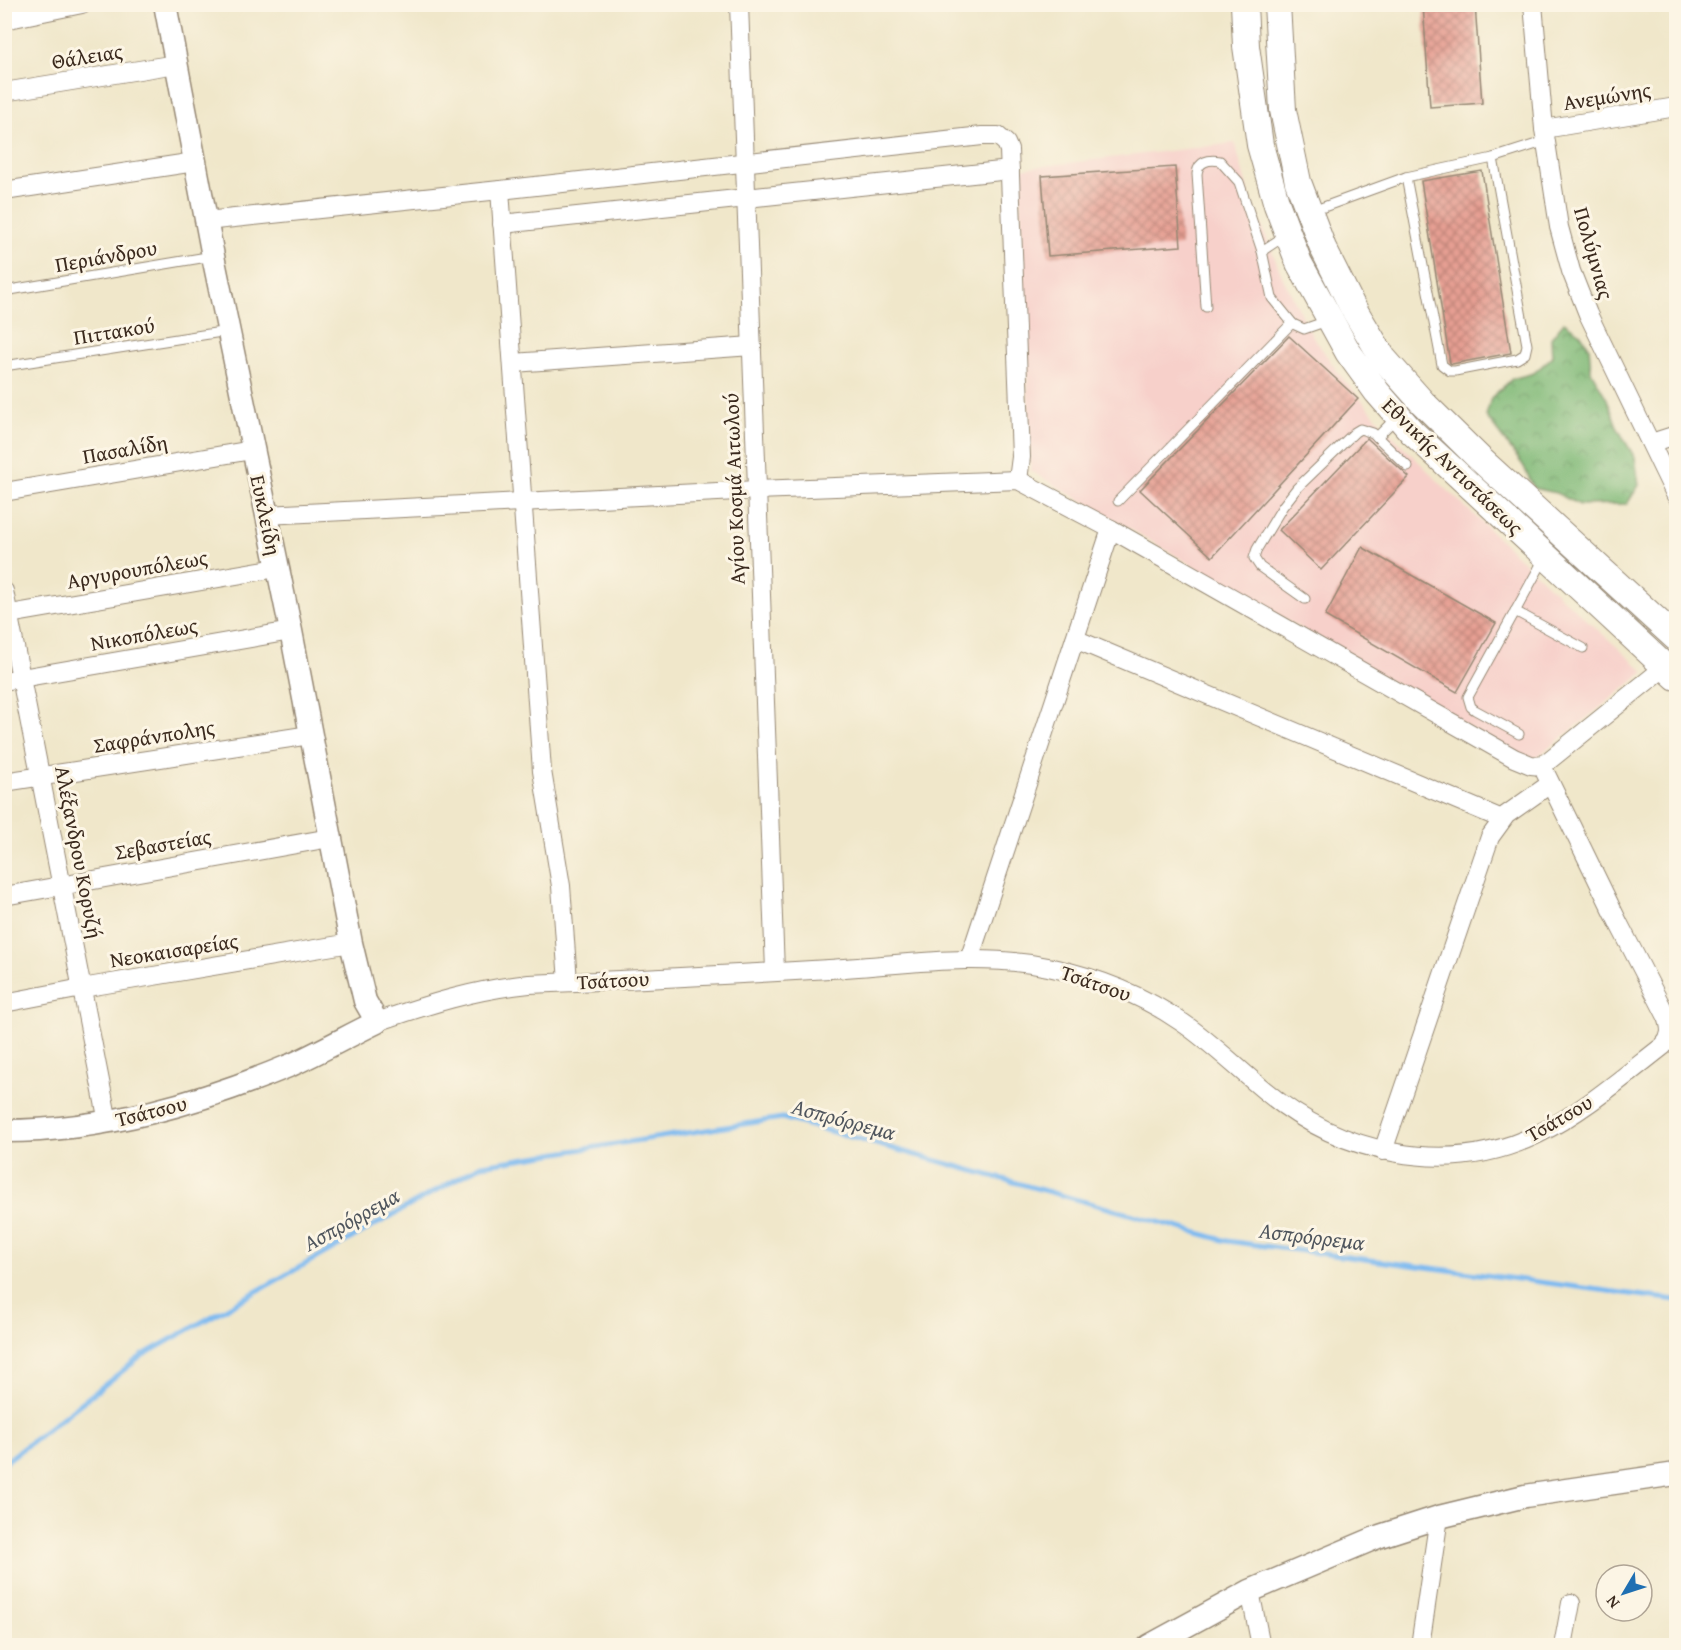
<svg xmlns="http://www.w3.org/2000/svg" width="1681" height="1650" font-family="'Gentium Book Plus',serif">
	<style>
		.built { fill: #f7d0ca }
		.forest { fill: url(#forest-crowns); stroke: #5e724b; stroke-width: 1.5 }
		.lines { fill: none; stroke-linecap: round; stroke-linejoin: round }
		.stream { stroke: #7dbaf0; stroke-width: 5 }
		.building { fill: url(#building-cross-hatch) }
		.service-casing { stroke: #968874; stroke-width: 11 }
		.minor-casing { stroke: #968874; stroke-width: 20 }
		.tertiary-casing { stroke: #968874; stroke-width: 25 }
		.secondary-casing { stroke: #968874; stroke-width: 28 }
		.service { stroke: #fff; stroke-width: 9 }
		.minor { stroke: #fff; stroke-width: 18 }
		.tertiary { stroke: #fff; stroke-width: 22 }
		.secondary { stroke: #fff; stroke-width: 26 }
		.labels { text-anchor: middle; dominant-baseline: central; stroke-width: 6; stroke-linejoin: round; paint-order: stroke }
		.street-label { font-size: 21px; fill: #3b2a1e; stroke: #fcf5e5 }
		.water-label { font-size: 22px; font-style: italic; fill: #4f555d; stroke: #fcf5e5 }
	</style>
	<defs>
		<pattern id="forest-crowns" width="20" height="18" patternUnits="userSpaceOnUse" patternTransform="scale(1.5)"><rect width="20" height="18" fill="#81ba78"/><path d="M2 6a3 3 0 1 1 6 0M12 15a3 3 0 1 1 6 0" fill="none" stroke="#6b9762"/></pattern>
		<pattern id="building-cross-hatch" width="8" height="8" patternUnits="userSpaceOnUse" patternTransform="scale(1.5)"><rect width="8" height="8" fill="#e69f93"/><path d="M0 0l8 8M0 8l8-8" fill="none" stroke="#bc8277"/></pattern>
	</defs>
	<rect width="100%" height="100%" fill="#fcf5e5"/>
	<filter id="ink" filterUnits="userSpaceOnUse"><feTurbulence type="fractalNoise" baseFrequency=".0167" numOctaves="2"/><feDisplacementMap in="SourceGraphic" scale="12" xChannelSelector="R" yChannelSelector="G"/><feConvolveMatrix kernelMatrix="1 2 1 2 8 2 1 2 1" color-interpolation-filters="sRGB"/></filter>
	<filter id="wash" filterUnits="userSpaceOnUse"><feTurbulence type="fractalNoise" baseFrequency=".008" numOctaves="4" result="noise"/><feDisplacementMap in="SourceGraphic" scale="24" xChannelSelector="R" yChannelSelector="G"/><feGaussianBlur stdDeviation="1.35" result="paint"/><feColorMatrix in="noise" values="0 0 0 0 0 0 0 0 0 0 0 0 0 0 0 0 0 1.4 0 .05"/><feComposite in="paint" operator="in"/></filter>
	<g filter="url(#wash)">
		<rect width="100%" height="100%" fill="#f0e7ca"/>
		<polygon class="built" points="1235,143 1249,195 1283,278 1312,335 1340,375 1390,433 1441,484 1550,587 1645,672 1532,761 1491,740 1031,471 1019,169"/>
		<polygon class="forest" points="1564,322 1580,333 1589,347 1591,371 1607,399 1618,429 1635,458 1639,485 1627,504 1580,505 1556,493 1534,488 1523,465 1486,416 1491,398 1512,379 1534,373 1552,357 1551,338"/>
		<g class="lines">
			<polyline class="stream" points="4,1463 143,1355 482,1165 782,1118 1227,1241 1676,1300"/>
		</g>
		<g id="blocks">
			<g class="building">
				<polygon points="1423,4 1475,4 1482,103 1430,107"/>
				<polygon points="1175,167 1181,246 1048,256 1042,176"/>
				<polygon points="1482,171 1511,353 1452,364 1450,363 1421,181"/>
				<polygon points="1289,336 1358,399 1212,557 1140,490"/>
				<polygon points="1367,438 1409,477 1321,570 1279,530"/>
				<polygon points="1362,547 1496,623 1457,692 1325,616"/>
			</g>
		</g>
	</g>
	<g filter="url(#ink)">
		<use href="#blocks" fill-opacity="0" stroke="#968874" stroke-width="1.5"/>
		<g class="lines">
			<g class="service-casing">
				<g id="service">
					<polyline points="1406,177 1442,365 1450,371 1455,371 1517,359 1525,354 1527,345 1493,158"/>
					<polyline points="1310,212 1406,177 1493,158 1546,141"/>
					<polyline points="1286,235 1262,251 1272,298 1293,324 1304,329 1327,321"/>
					<polyline points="4,291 213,256"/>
					<path d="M1206,307L1197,174C1198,161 1209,159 1220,161L1239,182L1262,251"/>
					<polyline points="4,366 228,331"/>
					<polyline points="1377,437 1397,417"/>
					<polyline points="1118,501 1292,323"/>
					<polyline points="1305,599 1260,567 1254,558 1257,549 1283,506 1297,488 1355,432 1360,429 1373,433 1408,467"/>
					<polyline points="1515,611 1583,648"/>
					<polyline points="1519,734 1475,710 1471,707 1468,697 1545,557"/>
				</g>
			</g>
			<g class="minor-casing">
				<g id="minor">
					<polyline points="739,4 775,971"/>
					<polyline points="1533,4 1544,129 1559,227 1571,271 1588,314 1676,496"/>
					<polyline points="4,20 82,4"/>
					<polyline points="4,92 176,64"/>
					<polyline points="1544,129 1676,107"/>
					<polyline points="500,190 542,771 561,886 568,982"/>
					<polyline points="4,191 195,162"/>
					<polyline points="206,221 500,190 982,136 998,136 1006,143 1009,150 1021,457 1018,480"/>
					<polyline points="502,224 1010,170"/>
					<polyline points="513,363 752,346"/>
					<polyline points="1651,443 1676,435"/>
					<polyline points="4,492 252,450"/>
					<polyline points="266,515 757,490 1018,480 1111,529 1514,758 1531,765 1542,766"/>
					<polyline points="4,591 108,1122"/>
					<polyline points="4,615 277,568"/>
					<polyline points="1075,639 1502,819"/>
					<polyline points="4,681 291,631"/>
					<polyline points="4,782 310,735"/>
					<polyline points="4,896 330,838"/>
					<polyline points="969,960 1111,529"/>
					<polyline points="4,1003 82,988 351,943"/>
					<path d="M377,1022C429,1004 473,990 529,984C629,980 729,975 829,969C902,965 976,952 1048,967C1096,977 1144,996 1183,1023C1212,1043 1237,1068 1264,1090C1339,1153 1446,1179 1538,1134C1583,1112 1623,1077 1663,1046C1672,1037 1671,1028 1667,1017L1619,924L1542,766L1666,666"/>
					<polyline points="1383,1151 1490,837 1506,815 1550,784"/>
					<polyline points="1250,1591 1261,1646"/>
					<polyline points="1420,1646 1439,1517"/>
					<polyline points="1563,1646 1571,1603"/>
				</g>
			</g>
			<g class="tertiary-casing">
				<g id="tertiary">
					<path d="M4,1131C104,1131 200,1103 291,1065C320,1052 348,1036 377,1022L365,1001L351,943L291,631L213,256L165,4"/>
					<polyline points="1149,1646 1250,1591 1380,1536 1439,1517 1525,1496 1676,1474"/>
				</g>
			</g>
			<g class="secondary-casing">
				<g id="secondary">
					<polyline points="1244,4 1246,46 1260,145 1277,205 1299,263 1348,352 1377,392 1412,432 1676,677"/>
					<polyline points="1277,4 1283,110 1298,182 1323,248 1352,306 1383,358 1423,403 1479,458 1676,638"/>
				</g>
			</g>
			<use href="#service" class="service"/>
			<use href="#minor" class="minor"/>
			<use href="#tertiary" class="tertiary"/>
			<use href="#secondary" class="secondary"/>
		</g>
	</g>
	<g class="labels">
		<g class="street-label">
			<text transform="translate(87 56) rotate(-9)">Θάλειας</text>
			<text transform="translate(1607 96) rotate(-9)">Ανεμώνης</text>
			<text transform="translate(1594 253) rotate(74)">Πολύμνιας</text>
			<text transform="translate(106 256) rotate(-10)">Περιάνδρου</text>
			<text transform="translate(114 331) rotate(-9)">Πιττακού</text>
			<text transform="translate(125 449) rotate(-10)">Πασαλίδη</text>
			<text transform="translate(1453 466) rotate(44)">Εθνικής Αντιστάσεως</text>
			<text transform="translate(734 489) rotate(-92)">Αγίου Κοσμά Αιτωλού</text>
			<text transform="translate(266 515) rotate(78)">Ευκλείδη</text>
			<text transform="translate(137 569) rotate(-10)">Αργυρουπόλεως</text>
			<text transform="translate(144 634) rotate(-10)">Νικοπόλεως</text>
			<text transform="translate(154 736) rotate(-9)">Σαφράνπολης</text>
			<text transform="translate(163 844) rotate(-10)">Σεβαστείας</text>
			<text transform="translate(79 852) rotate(79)">Αλέξανδρου Κορυζή</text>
			<text transform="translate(174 950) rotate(-9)">Νεοκαισαρείας</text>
			<text transform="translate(613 980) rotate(-3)">Τσάτσου</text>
			<text transform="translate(1096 983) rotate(19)">Τσάτσου</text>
			<text transform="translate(151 1111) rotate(-14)">Τσάτσου</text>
			<text transform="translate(1559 1118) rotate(-30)">Τσάτσου</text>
		</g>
		<g class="water-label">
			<text transform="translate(844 1119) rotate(15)">Ασπρόρρεμα</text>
			<text transform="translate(351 1219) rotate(-29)">Ασπρόρρεμα</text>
			<text transform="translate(1312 1236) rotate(7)">Ασπρόρρεμα</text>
		</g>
	</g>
	<rect width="1681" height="1650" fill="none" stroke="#fcf5e5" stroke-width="24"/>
	<g transform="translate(1624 1593) rotate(231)"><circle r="28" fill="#fcf5e5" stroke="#afa495" stroke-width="1.5"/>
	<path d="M0-4.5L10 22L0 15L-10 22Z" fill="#1f6fb2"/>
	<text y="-9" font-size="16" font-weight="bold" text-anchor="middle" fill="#3b2a1e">N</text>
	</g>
</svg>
